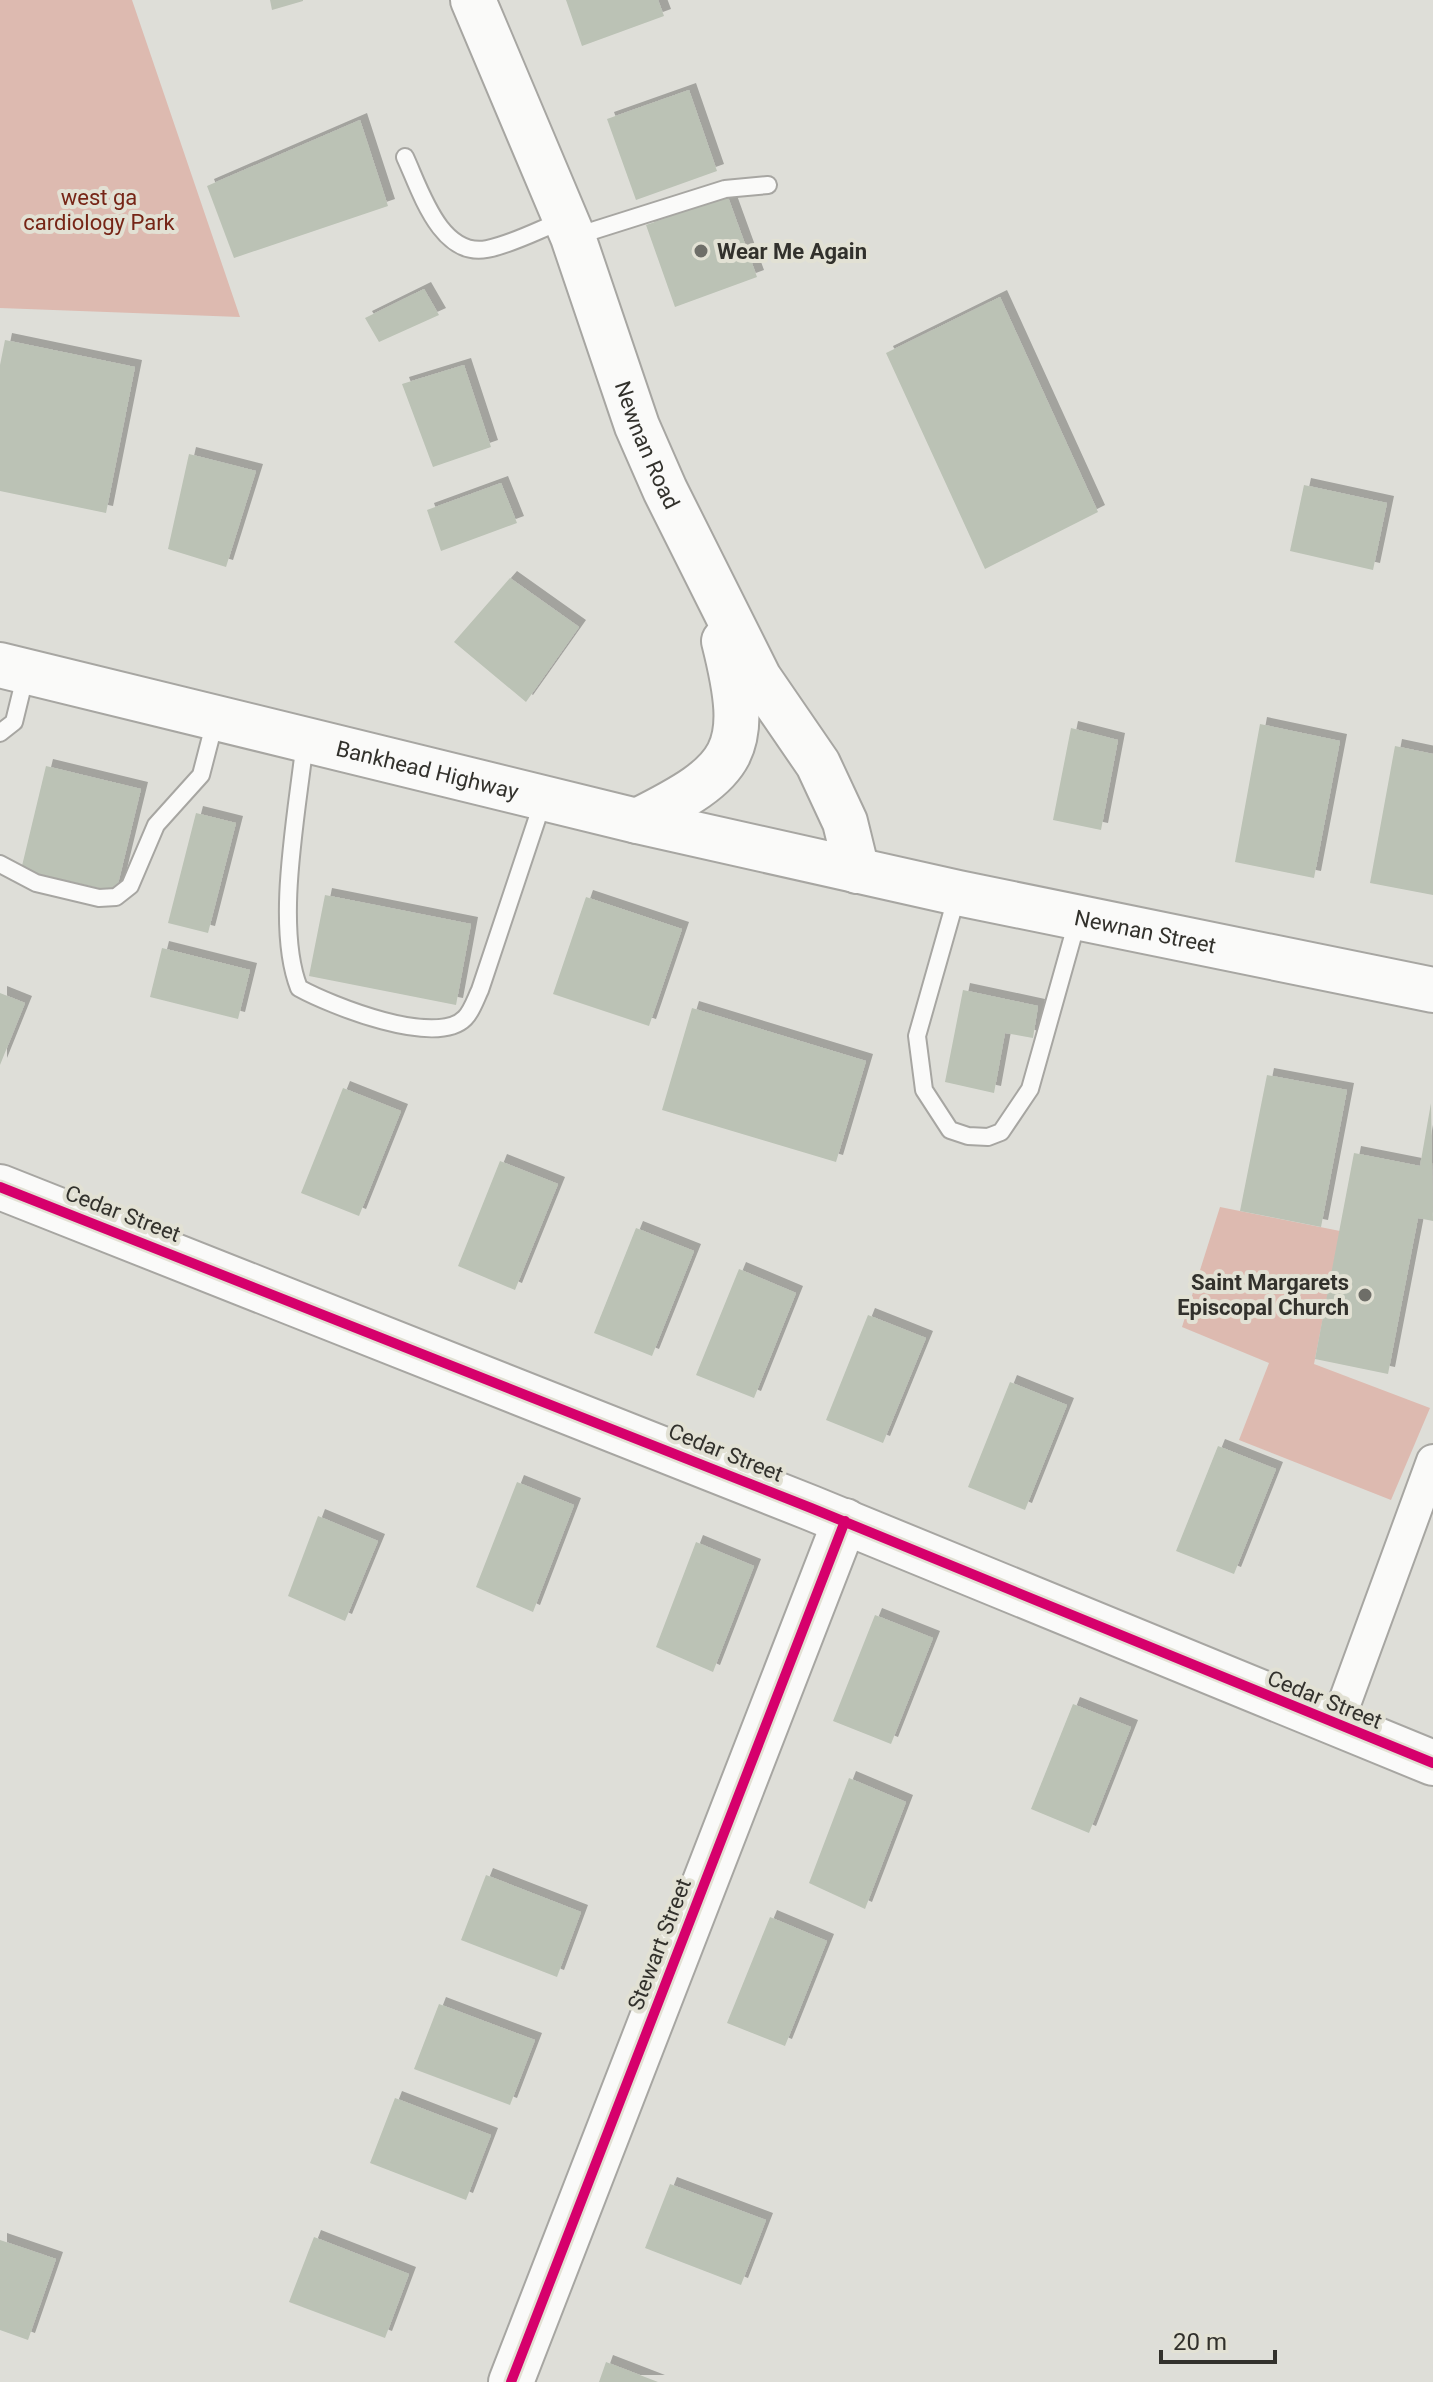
<svg xmlns="http://www.w3.org/2000/svg" width="1433" height="2382" viewBox="0 0 1433 2382" font-family="Roboto,sans-serif">
<defs>
<filter id="shadow"><feDropShadow dx="7" dy="-7" stdDeviation="0" flood-color="#0004"/></filter>
</defs>
<rect width="100%" height="100%" fill="#deded8"/>
<path fill="#ddbab0" d="M0,0h132l108,317 -240,-9z
M1220,1207l120,24 -26,133 116,44 -39,92 -152,-60 30,-77 -87,-36z"/>
<path fill="#bbc2b5" filter="url(#shadow)" d="M270,0h33v1l-31,9z
M566,0h92l6,16 -82,30z
M689,90l28,81 -81,29 -29,-81z
M360,120l28,86 -154,52 -27,-72z
M728,197l29,80 -82,30 -29,-82z
M424,289l15,26 -60,27 -14,-24z
M1000,297l98,215 -113,57 -99,-216z
M5,340l130,27 -29,146 -106,-22v-126z
M464,365l27,82 -58,20 -31,-83z
M189,454l67,17 -30,96 -58,-18z
M501,483l16,40 -76,28 -14,-41z
M1304,485l83,18 -14,67 -83,-19z
M510,578l69,49 -53,75 -72,-60z
M1260,724l80,17 -26,137 -79,-16z
M1071,728l47,12 -17,90 -48,-10z
M1395,746l38,8v141l-63,-12z
M46,766l95,23 -25,103 -95,-22z
M196,813l40,10 -28,110 -40,-10z
M325,895l146,29 -15,81 -147,-29z
M586,897l96,32 -33,97 -96,-32z
M162,948l88,22 -12,49 -88,-22z
M963,990l75,16 -5,32 -28,-5 -11,60 -49,-11z
M0,993l25,10 -25,62z
M692,1008l174,53 -30,101 -174,-52z
M1267,1075l80,15 -26,137 -81,-16z
M343,1088l58,23 -42,105 -58,-23z
M1431,1103l2,118 -15,-3 -30,156 -73,-15 39,-206 66,13z
M500,1161l58,23 -43,106 -57,-24z
M636,1228l58,23 -42,105 -58,-23z
M739,1269l57,24 -42,105 -58,-23z
M868,1315l58,23 -43,105 -57,-23z
M1010,1382l57,23 -42,105 -57,-23z
M1218,1446l58,23 -42,105 -58,-23z
M517,1482l57,23 -41,107 -57,-25z
M318,1516l60,25 -33,80 -57,-25z
M696,1542l58,24 -41,106 -57,-25z
M875,1615l58,23 -42,106 -58,-23z
M1073,1704l58,23 -42,106 -58,-24z
M849,1778l57,24 -41,107 -56,-26z
M486,1875l95,37 -24,65 -96,-37z
M770,1917l57,24 -42,105 -58,-23z
M439,2004l96,36 -25,65 -96,-36z
M395,2098l96,37 -25,65 -96,-37z
M670,2184l96,36 -25,65 -96,-37z
M314,2237l95,37 -24,64 -96,-36z
M0,2240l56,19 -28,81 -28,-10z
M606,2362l52,20h-59z"/>
<g fill="none" stroke-linecap="round" stroke-linejoin="round">
<g stroke="#a7a6a2" stroke-width="20">
<path id="lane" d="M405,157c15,32 35,101 82,92 26,-5 53,-20 77,-29
M573,237l152,-48 43,-4
M0,733l14,-11 12,-49
M305,740c-7,69 -31,185 -6,248 31,17 137,60 166,30 7,-7 11,-20 15,-28l64,-192
M0,864l36,19 63,15 17,-1 14,-11 26,-61 45,-50 14,-54
M957,895l-40,141 7,54 26,40 18,6 20,1 13,-5 29,-43 48,-171"/>
</g>
<g stroke="#a7a6a2" stroke-width="36">
<path id="street" d="M1336,1726l97,-265"/>
</g>
<g stroke="#a7a6a2" stroke-width="48">
<g id="secondary">
<path id="s1" d="M473,0l100,237 64,189 28,64 94,188 59,86 27,58 12,49"/>
<path id="s2" d="M0,665l637,156 321,72 475,97"/>
<path d="M637,821c100,-50 115,-69 87,-180"/>
<path d="M0,1187l811,321 622,255"/>
<path d="M511,2382l334,-861"/>
</g>
</g>
<use href="#lane" stroke="#fafaf9" stroke-width="16"/>
<use href="#street" stroke="#fafaf9" stroke-width="32"/>
<use href="#secondary" stroke="#fafaf9" stroke-width="44"/>
<g stroke="#e2e1d4" stroke-width="15">
<path id="cycleway" d="M0,1187l811,321 622,255
M511,2382l334,-861"/>
</g>
<use href="#cycleway" stroke="#d6006c" stroke-width="10"/>
</g>
<g fill="#6e6e68" stroke="#e2e1d4" stroke-width="3">
<circle cx="701" cy="251" r="8"/>
<circle cx="1365" cy="1295" r="8"/>
</g>
<g text-anchor="middle" stroke-width="8" stroke-linejoin="round" paint-order="stroke">
<g font-size="22" fill="#762516" stroke="#e2e1d4">
<text x="99" y="205">west ga<tspan x="99" dy="25">cardiology Park</tspan></text>
</g>
<g font-size="22" font-weight="bold" fill="#32312c" stroke="#e2e1d4" text-anchor="start">
<text x="717" y="259">Wear Me Again</text>
<text x="1349" y="1290" text-anchor="end">Saint Margarets<tspan x="1349" dy="25">Episcopal Church</tspan></text>
</g>
<g font-size="22" fill="#32312c" stroke="#e2e1d4">
<text dy="8" stroke="none"><textPath href="#s1" startOffset="478">Newnan Road</textPath></text>
<text dy="8" stroke="none"><textPath href="#s2" startOffset="440">Bankhead Highway</textPath></text>
<text dy="8" stroke="none"><textPath href="#s2" startOffset="1176">Newnan Street</textPath></text>
<text transform="translate(123 1213) rotate(21)" y="8">Cedar Street</text>
<text transform="translate(726 1452) rotate(22)" y="8">Cedar Street</text>
<text transform="translate(1325 1699) rotate(22)" y="8">Cedar Street</text>
<text transform="translate(659 1944) rotate(-69)" y="8">Stewart Street</text>
</g>
</g>
<path d="M1161 2350v12h114v-12" fill="none" stroke="#32312c" stroke-width="4"/>
<text x="1173" y="2350" font-size="24" fill="#32312c" stroke="#e2e1d4" stroke-width="6" paint-order="stroke">20 m</text>
</svg>
